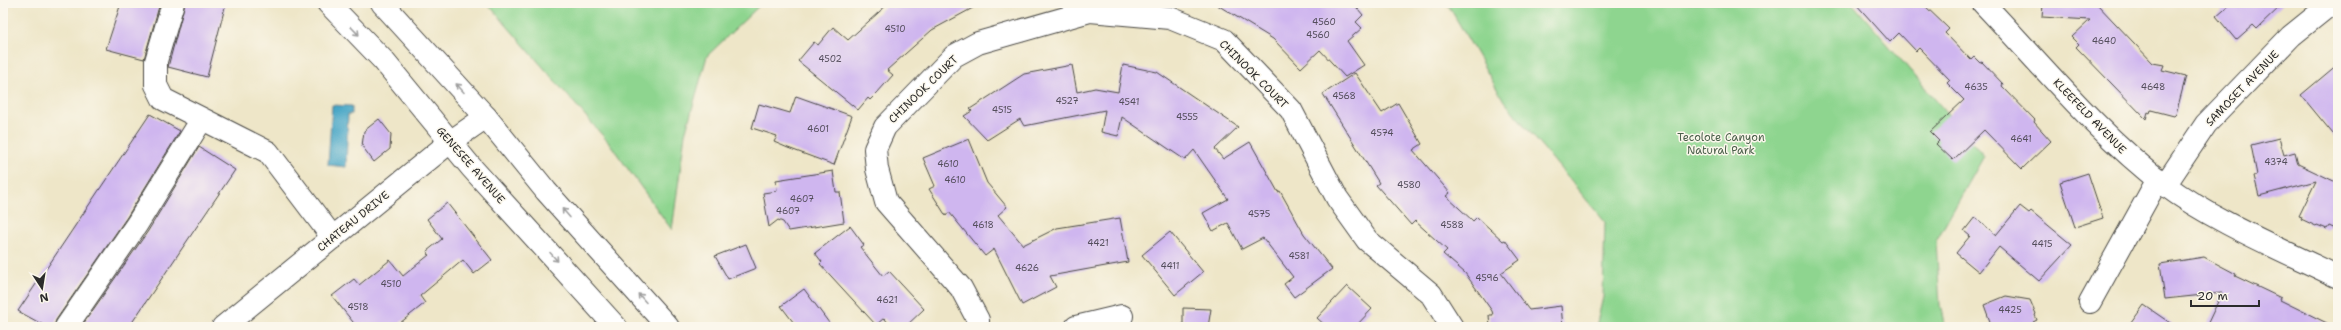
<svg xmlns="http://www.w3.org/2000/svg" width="2341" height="330" viewBox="0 0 2341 330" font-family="'Shantell Sans',sans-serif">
<rect width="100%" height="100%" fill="#fbf7ec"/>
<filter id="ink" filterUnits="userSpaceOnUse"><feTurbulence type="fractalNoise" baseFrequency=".025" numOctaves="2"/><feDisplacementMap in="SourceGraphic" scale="8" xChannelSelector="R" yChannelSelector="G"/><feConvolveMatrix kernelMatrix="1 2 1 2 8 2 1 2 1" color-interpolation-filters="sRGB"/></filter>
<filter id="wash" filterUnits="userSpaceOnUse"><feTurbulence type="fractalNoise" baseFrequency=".012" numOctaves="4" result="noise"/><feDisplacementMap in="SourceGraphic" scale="16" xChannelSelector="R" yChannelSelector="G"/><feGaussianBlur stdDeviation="0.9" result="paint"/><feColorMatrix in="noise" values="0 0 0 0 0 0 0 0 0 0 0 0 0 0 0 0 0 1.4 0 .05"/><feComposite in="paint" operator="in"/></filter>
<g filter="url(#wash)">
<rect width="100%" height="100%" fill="#eee6c8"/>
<path fill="#8ed58f" stroke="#5c805d" d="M487,3h275l-55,53 -22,78 -13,96 -62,-86z
M1447,3h405l132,153 -48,85 4,64 5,22h-349l7,-30 2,-75 -101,-121z"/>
<path fill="#47a6c6" stroke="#396878" d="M332,105l20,1v8h-4l-2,53 -18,-2z"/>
<g id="blocks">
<path fill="#cfb6ef" d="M121,3h39l-16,56 -38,-10z
M185,3h41l-19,74 -39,-10z
M889,3h93l-50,27 -45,40 6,5 -16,18 -7,7 -2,-2 -10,12 -60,-49 16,-19 4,3 15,-18 15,13z
M1214,3h139l10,12 -7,7 6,6 -15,13 17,24 -19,12 -25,-27 -19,18 -28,-29z
M1855,3h67l27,26 -4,4 26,27 3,-3 6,6 2,-1 21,22 -1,2 33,34 -1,2 17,19 -29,28 -38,-39 -31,30 -17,-16 3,-3 -9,-9 34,-32 -17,-17 3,-3 -31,-32 -3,3 -17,-18 -9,9z
M2043,3h53l57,60 11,2 -2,5 24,6 -10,38 -2,2 -23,-6 -1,3 -2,-1 -2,7 -70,-72 3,-3 -7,-7 18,-17 -48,-3z
M2231,3h53l-27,26 -4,-4 -17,15 -20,-24z
M2338,64v76l-37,-45z
M1072,65l5,27 18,-4 23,4 5,-27 34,7 81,55 -23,22 8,10 27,-17 28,50 2,-1 24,43 28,35 -38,28 -10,-13 9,-7 -30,-39 -21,11 -14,-26 -15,8 -10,-18 25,-14 -34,-49 -9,10 -63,-43 -4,19 -17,-4 4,-22 -81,16 -4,-7 -33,21 -23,-24 8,-5 -2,-2 54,-35z
M1355,73l27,40 16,-10 24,41 -9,6 37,43 -4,3 27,25 4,-4 26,24 2,-1 15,20 -19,13 28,37 32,-4 2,21h-73l-1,-12h4l-1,-4 -27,-38 -22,-19 4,-4 -32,-29 -4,4 -35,-40 3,-2 -56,-89z
M796,96l56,20 -18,49 -46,-17 -14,-6 3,-6 -25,-8 7,-24 31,9z
M150,114l30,17 -53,86 -71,103 -2,7h-7l-29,-16z
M379,119l12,15 -1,15 -16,13 -12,-16 2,-15z
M2279,138l5,17 11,-3 3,12 40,19v47l-9,-4 -2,3 -10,-4 -1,1 -15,-7 1,-2 -3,-1 17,-35 -57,15 -5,-20 3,-1 -6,-30z
M969,139l18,44 20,24 -9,8 25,30 34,-17 63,-10 8,44 -78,14 6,11 -34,18 -28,-56 -9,7 -36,-44 -3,4 -17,-27 6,-3 -12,-28z
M199,147l36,23 -106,157h-48l67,-96z
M833,171l3,21h4l4,30 -55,9 -6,-9 -5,-2 -9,7 -6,-34 14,-2 -1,-11z
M2088,173l15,45 -28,9 -15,-45z
M447,203l45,57 -18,14 -11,-14 -43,36 5,7 -30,24h-38l-25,-31 22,-17 5,6 31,-25 13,16 26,-21 -2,-4 15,-12 -15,-20z
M2020,206l9,7 2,-2 41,34 -33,36 -40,-34 -20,25 -23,-19 14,-17 -6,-5 11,-14 21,18z
M850,226l14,19 -4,2 23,29 6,-5 35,38 -19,18h-13l-8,-9 -8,7 -56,-61 2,-2 -7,-9z
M1170,232l33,40 -28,23 -33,-40z
M746,244l10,24 -28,11 -13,-23z
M2204,257l32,17 -1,2 46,22 -1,2 55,27h-129l16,-34 -57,6 -5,-35z
M1347,286l25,23 -17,18h-28l-10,-9z
M804,289l28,38h-35l-16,-21z
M2006,296l24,4 6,14 -1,1 2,5 -4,2 2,5h-43l-8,-22z
M2144,305l32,22h-48z
M1183,308l28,1 -3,18h-25z"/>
</g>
</g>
<g filter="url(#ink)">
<use href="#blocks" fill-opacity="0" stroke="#484743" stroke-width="1"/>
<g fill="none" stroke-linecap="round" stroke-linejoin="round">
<g stroke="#484743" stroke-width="24">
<path id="minor" d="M173,3l-17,58v24l7,14 105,53 65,86
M1983,3c59,62 114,130 182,182 48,36 118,65 173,92
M2165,185l41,-61 85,-88 41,-33
M2090,302l68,-123
M66,327l71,-103 65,-105
M223,327l227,-185 36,-25
M978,327v-7l-17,-32 -75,-86 -9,-33 -2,-20 10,-22 69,-71 24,-13 112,-32 80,7 54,22 67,70 46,88 30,42 64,54 21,33
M1076,327l46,-11"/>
</g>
<g stroke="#484743" stroke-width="24">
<path id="major" d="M328,3l55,57 88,107 145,160
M382,3l104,114 60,74 122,136"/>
</g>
<use href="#minor" stroke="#fff" stroke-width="22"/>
<use href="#major" stroke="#fff" stroke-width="22"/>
</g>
<defs><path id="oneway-shaft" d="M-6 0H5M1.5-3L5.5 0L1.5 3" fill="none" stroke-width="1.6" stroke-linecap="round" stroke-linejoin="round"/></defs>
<g stroke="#a0a0a0">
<use href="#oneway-shaft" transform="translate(355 31) rotate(46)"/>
<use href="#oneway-shaft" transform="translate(460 88) rotate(-132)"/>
<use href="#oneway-shaft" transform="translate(566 213) rotate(-131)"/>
<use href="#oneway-shaft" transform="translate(554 257) rotate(48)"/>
<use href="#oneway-shaft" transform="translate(642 298) rotate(-132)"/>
</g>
</g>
<g text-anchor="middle" stroke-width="3" stroke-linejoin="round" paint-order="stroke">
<g font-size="9" fill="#544e5c">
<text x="1324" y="25">4560</text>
<text x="895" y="32">4510</text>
<text x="1318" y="38">4560</text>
<text x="2104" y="44">4640</text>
<text x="830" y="62">4502</text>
<text x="1976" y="90">4635</text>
<text x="2153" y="90">4648</text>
<text x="1344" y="99">4568</text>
<text x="1067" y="104">4527</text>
<text x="1129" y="105">4541</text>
<text x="1002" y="113">4515</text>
<text x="1187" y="120">4555</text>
<text x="818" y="132">4601</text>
<text x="1382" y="136">4574</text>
<text x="2021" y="142">4641</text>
<text x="2276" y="165">4374</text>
<text x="948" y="167">4610</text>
<text x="955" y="183">4610</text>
<text x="1409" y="188">4580</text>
<text x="802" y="202">4607</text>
<text x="788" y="214">4607</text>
<text x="1259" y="217">4575</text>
<text x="983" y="228">4618</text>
<text x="1452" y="228">4588</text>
<text x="1098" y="246">4421</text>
<text x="2042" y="247">4415</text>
<text x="1299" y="259">4581</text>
<text x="1170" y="269">4411</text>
<text x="1027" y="271">4626</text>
<text x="1487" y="281">4596</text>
<text x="391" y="287">4510</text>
<text x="887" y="303">4621</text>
<text x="358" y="310">4518</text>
<text x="2010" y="313">4425</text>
</g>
<g font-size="11" fill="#2b2b2b" stroke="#fbf7ec">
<text transform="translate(1254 74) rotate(45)" y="4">CHINOOK COURT</text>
<text transform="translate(2242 88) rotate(-46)" y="4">SAMOSET AVENUE</text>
<text transform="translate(923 89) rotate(-44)" y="4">CHINOOK COURT</text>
<text transform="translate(2090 116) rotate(46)" y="4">KLEEFELD AVENUE</text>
<text transform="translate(471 165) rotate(49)" y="4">GENESEE AVENUE</text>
<text transform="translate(353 221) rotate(-39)" y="4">CHATEAU DRIVE</text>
</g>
<g font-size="11" fill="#495e49" stroke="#fbf7ec">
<text x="1721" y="141">Tecolote Canyon<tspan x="1721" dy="13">Natural Park</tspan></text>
</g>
</g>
<rect width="2341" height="330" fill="none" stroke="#fbf7ec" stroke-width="16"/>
<g transform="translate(42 288) rotate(168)" stroke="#fbf7ec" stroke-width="3" paint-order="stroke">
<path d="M0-3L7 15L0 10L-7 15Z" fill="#2b2b2b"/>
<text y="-6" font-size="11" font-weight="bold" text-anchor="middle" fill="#2b2b2b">N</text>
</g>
<path d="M2191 300v6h68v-6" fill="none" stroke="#2b2b2b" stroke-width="2"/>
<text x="2197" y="300" font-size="12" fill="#2b2b2b" stroke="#fbf7ec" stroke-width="3" paint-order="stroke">20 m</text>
</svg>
